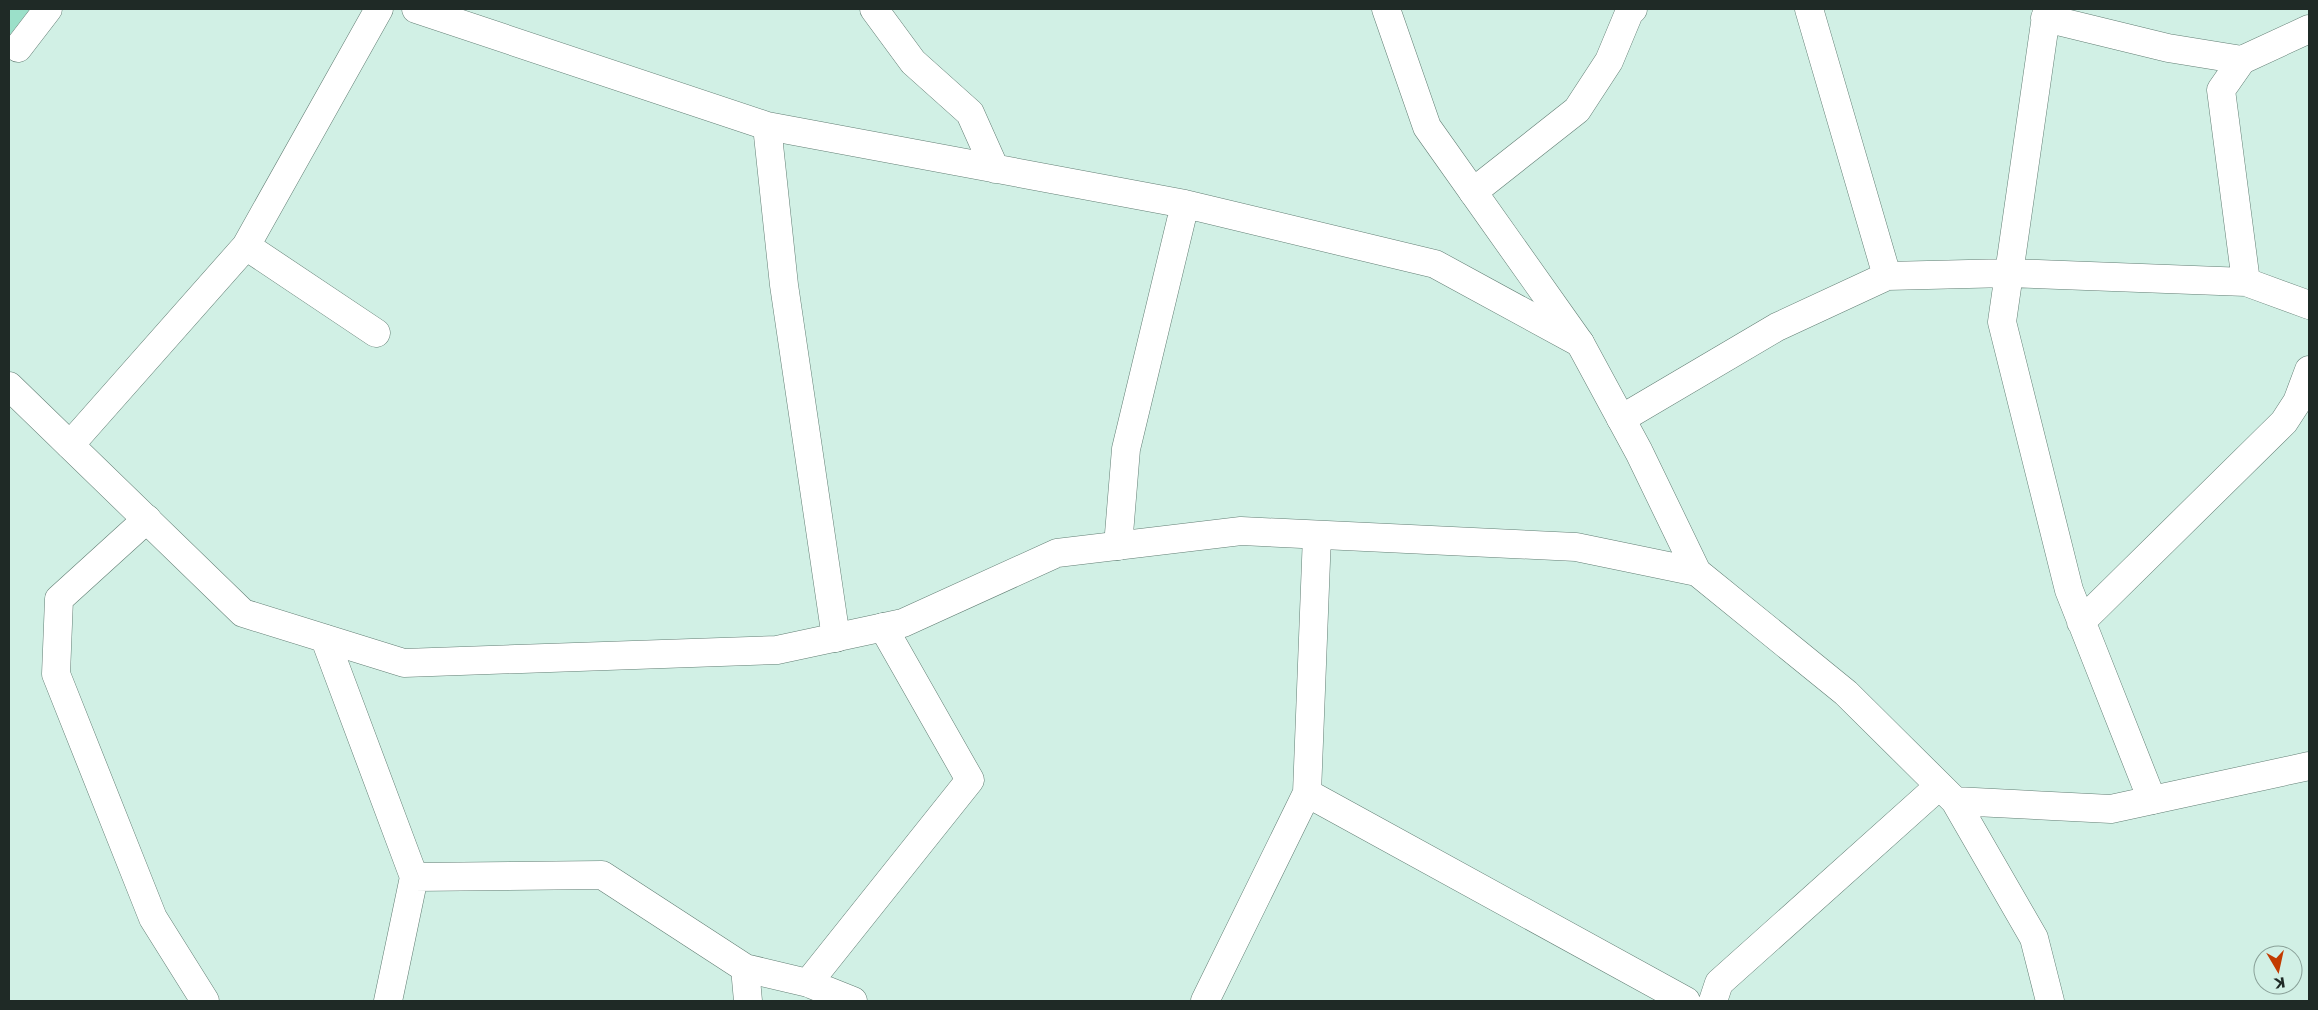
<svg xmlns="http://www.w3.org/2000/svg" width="2318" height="1010" viewBox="0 0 2318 1010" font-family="'DejaVu Sans',sans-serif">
<rect width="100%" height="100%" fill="#d1f0e5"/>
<path fill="#9be0c9" d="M9,9h21l-21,27z"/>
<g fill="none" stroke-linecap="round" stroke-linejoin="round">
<g stroke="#627e74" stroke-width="29">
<path id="minor" d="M416,9l351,117 418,78 250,60 145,79
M874,9l39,53 57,51 25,56
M1809,9l78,267
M2047,9l-45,313 67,268 83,210
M2045,18l123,30 74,12 67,-31
M18,48l30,-39
M2242,60l-21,30 25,192
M767,126l17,159 52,353
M1473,192l104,-82 32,-49 20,-48 4,-4
M246,246l130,87
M1621,419l156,-92 110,-51 122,-3 237,9 63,23
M70,445l176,-199 133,-237
M147,519l-88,80 -3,75 97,244 52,83
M1118,546l8,-97 59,-245
M2081,622l203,-200 13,-20 12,-32
M325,639l89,238 -26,124
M1307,793l379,208
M414,877l188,-2 143,93 63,15 45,18
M745,968l3,33
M808,983l162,-203 -87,-153
M1205,1001l102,-208 10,-258
M1713,1001l6,-18 220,-197"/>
</g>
<g stroke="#627e74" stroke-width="29">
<path id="tertiary" d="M1386,9l41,118 153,216 59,109 58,120 149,121 109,108 79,137 16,63
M9,386l234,227 161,50 373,-13 126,-27 154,-70 184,-22 335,16 121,25
M1955,801l156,8 198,-43"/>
</g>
<use href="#minor" stroke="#fff" stroke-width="28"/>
<use href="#tertiary" stroke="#fff" stroke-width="28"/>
</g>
<rect width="2318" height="1010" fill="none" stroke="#1f2a26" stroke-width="20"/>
<g transform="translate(2278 970) rotate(171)"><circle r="24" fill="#d1f0e5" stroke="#8aa199"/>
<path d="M0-4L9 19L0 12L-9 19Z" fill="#c23b00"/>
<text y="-8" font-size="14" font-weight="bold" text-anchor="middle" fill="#1f2a26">K</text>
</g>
</svg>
